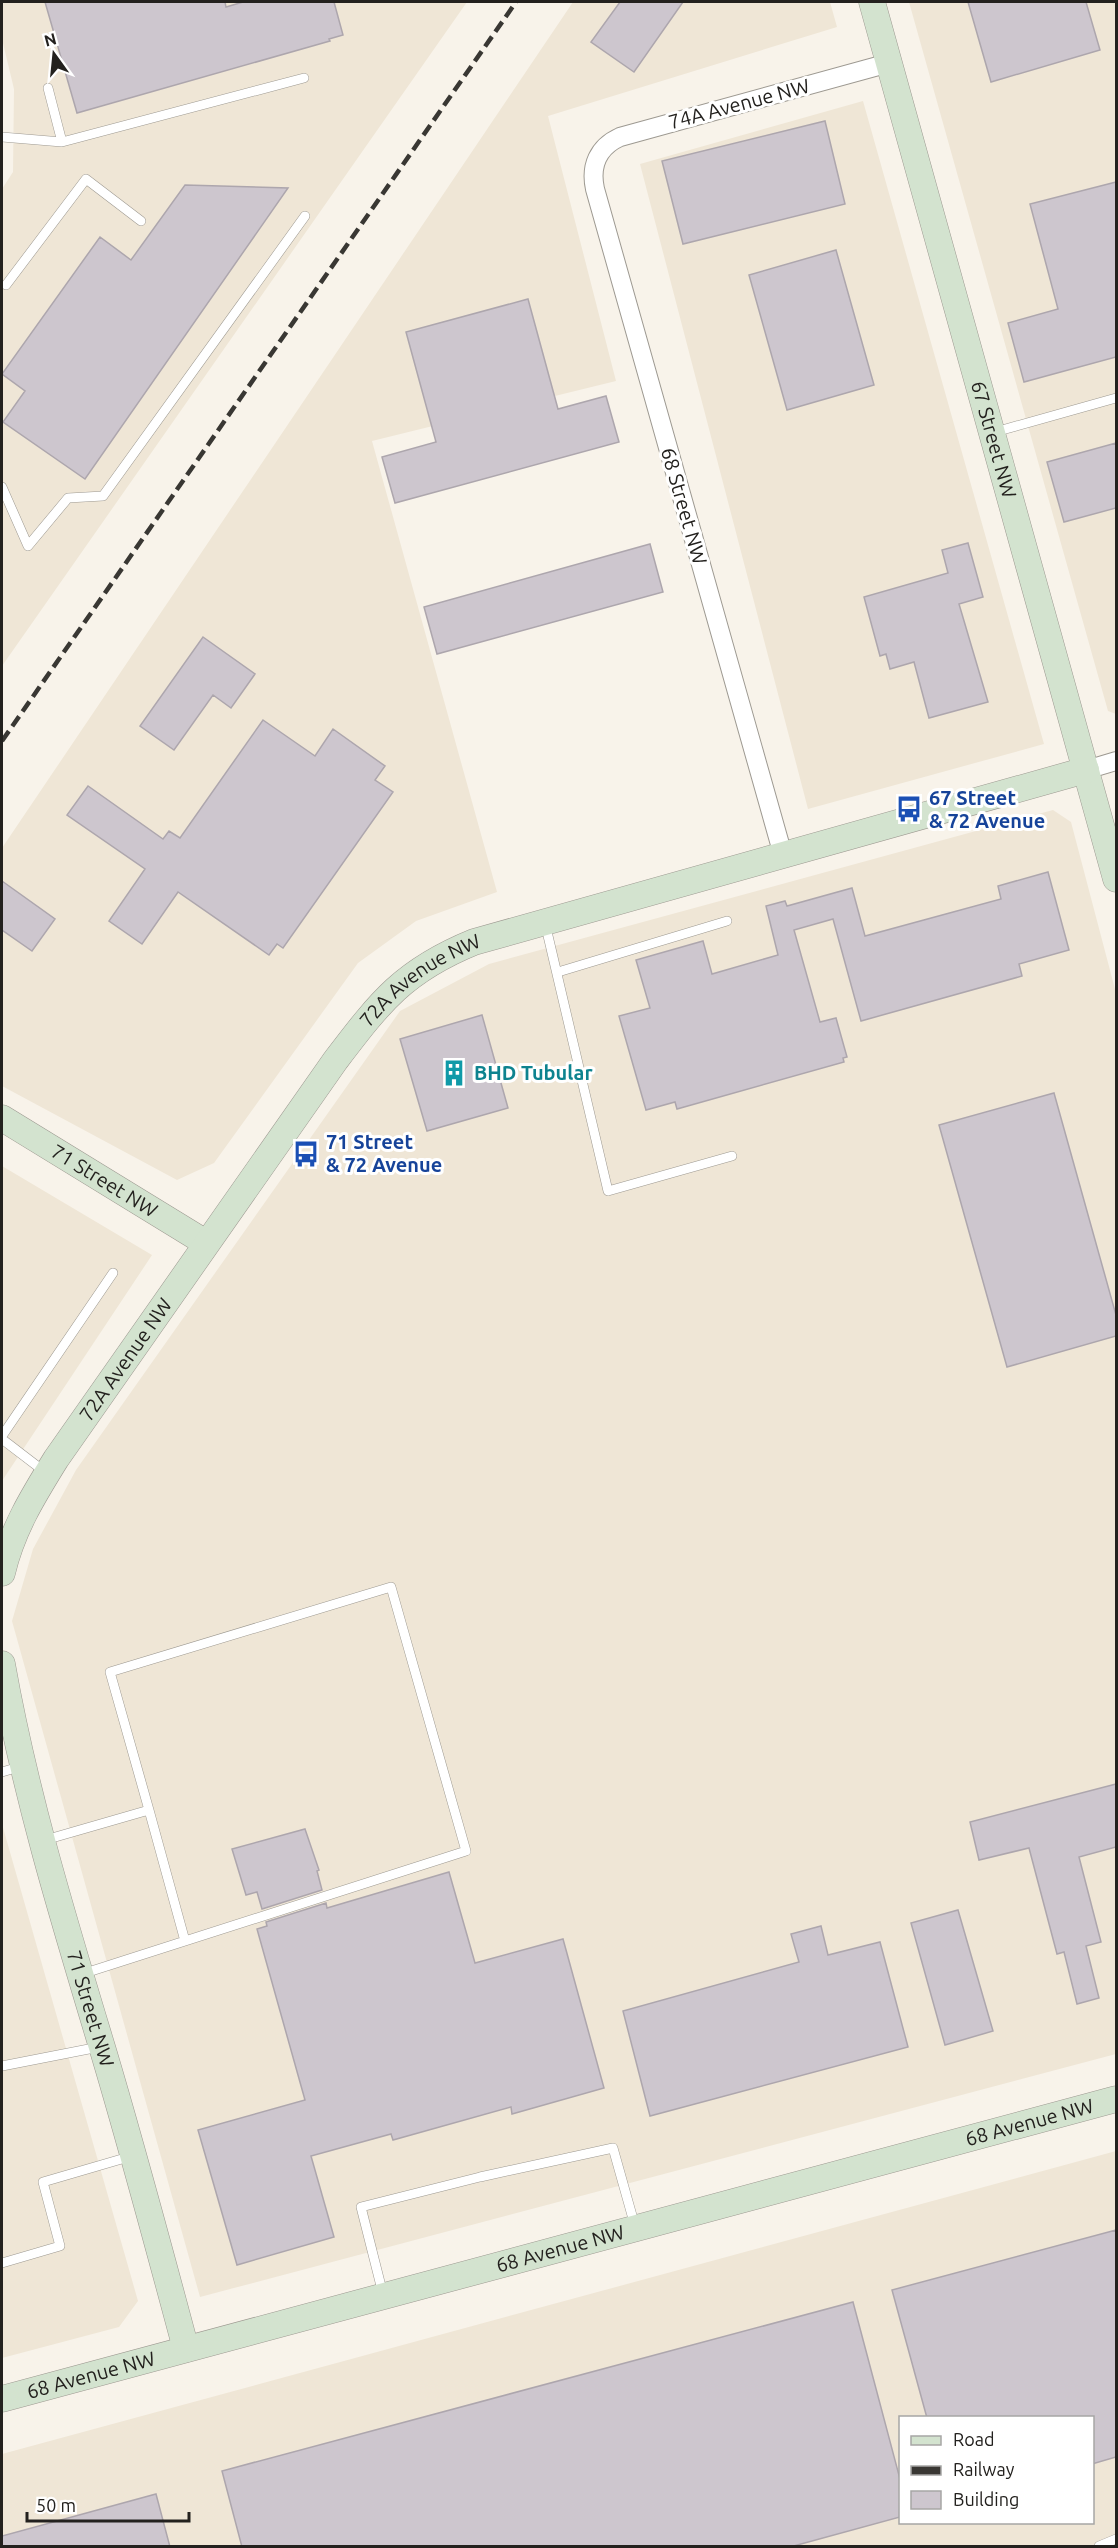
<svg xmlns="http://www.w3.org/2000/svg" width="1118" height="2548" viewBox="0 0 1118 2548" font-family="Ubuntu,sans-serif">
<rect width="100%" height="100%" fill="#f8f3ea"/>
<path fill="#efe6d6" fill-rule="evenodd" d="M2,2h465l-465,664v-477l11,-17 1,-83 -12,-50z
M573,2h257l7,25 -289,89 68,265 -244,60 125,451 -81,29 -58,42 -144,200 -37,17 -175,-94v-238z
M909,2h207v712l-8,-3z
M863,101l181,643 -236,65 -168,-645z
M1053,810l18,12 45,171v1061l-916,243 -188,-676 21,-72 43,-79 324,-459 89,-47z
M2,1166l150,89 -150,226z
M2,1824l136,477 -19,26 -117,31z
M1116,2151v395h-1114v-92zM900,2418h192v104h-192z"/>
<path fill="#cdc6ce" stroke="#ada6ad" stroke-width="1.5" d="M45,2h180l1,5 17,-5h91l9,33 -14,4 1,2 -253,72z
M620,2h63l-49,70 -43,-30z
M968,2h118l14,48 -109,32z
M825,121l20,83 -162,40 -21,-83z
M1116,182v175l-92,25 -16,-59 50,-14 -28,-105z
M185,185l103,3 -203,291 -82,-57 22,-31 -23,-17 98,-137 31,23z
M836,250l38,135 -87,25 -38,-135z
M528,299l30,110 48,-13 13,46 -224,61 -13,-46 54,-15 -30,-110z
M1116,443v65l-52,14 -17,-60z
M968,543l15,54 -24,7 29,98 -59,16 -15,-56 -24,7 -4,-15 -6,2 -16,-59 84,-24 -6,-23z
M650,544l13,48 -226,62 -13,-47z
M203,637l52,37 -24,34 -18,-13 -39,55 -34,-24z
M263,720l52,36 18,-27 52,37 -10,14 18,12 -110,156 -6,-4 -8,11 -91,-63 -36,52 -33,-23 36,-52 -78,-54 21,-29 75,53 6,-8 11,7z
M1048,872l21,78 -50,14 3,12 -161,45 -28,-102 -39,11 26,92 16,-4 11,39 -4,1 1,4 -167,47 -2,-7 -29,8 -27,-94 31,-8 -14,-48 67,-19 9,33 66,-19 -12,-49 19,-5 2,5 65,-18 13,48 136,-37 -3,-13z
M2,881l53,38 -23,32 -30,-21z
M482,1015l26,93 -81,23 -27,-92z
M1054,1093l62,222v21l-109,31 -68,-242z
M1116,1784v63l-37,10 22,85 -15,4 13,52 -22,6 -13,-52 -7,2 -28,-106 -50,12 -9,-38z
M305,1829l14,41 -2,1 5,19 -60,19 -5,-17 -11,3 -14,-46z
M449,1872l26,91 88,-24 41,149 -92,26 -1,-7 -118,33 -2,-6 -80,22 23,81 -97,28 -39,-135 107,-30 -48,-171 10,-3 -1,-4 60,-19 1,5z
M958,1910l35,121 -48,14 -34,-122z
M821,1926l7,29 52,-13 28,105 -258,69 -27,-105 176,-49 -8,-28z
M1116,2230v227l-24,7v-46h-165l-35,-128z
M853,2302l47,177v38l-110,30h-548l-20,-76z
M156,2494l14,53h-168v-11z"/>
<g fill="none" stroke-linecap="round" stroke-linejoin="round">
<g stroke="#9d9991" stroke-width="10">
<path id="lane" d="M48,88l14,54
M2,137l60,5 242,-64
M6,285l80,-106 55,42
M995,432l121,-34
M2,487l26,59 40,-48 35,-2 202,-280
M545,923l63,268 124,-35
M558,972l169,-51
M2,1436l111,-163
M2,1439l43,33
M2,1772l20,-6
M149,1810l36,131
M45,1840l104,-30 -39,-138 281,-85 75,264 -384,123
M2,2066l97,-19
M2,2263l58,-17 -17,-64 89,-26
M383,2294l-22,-87 119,-30 133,-29 22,78
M1099,2546l17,-7"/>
</g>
<g stroke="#9d9991" stroke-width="20">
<path id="street" d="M1086,770l30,-9
M783,855l-188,-666c-5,-23 3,-42 25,-52l269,-74"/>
</g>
<g stroke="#9d9991" stroke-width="27">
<g id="secondary">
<path id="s1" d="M872,2l244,877"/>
<path id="s2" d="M2,1118l204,125"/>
<path id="s3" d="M2,1573c10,-43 31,-77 54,-114l279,-398c45,-59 68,-90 139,-119l612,-172"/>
<path id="s4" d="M2,1664c23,130 62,257 100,383 30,100 57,201 84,302"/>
<path id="s5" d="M2,2399l1114,-300"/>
</g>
</g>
<use href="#lane" stroke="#fff" stroke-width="9"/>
<use href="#street" stroke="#fff" stroke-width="18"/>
<use href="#secondary" stroke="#d3e3cf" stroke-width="26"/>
<path stroke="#393733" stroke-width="4.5" stroke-dasharray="12 6" stroke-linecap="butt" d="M2,741l514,-739"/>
</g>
<defs>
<g id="bus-bare" transform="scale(2.07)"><path d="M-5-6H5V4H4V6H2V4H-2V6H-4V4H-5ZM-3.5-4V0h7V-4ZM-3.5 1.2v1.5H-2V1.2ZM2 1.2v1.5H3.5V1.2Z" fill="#1a4fb4" stroke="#fff" stroke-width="2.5" paint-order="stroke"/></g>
<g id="building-bare" transform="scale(2.07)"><path d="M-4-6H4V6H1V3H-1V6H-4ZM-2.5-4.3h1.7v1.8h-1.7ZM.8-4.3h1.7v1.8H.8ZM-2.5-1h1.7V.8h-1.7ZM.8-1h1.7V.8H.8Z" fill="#0f9aa8" stroke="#fff" stroke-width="2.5" paint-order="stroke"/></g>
</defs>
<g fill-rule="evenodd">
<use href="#bus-bare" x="909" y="809"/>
<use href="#building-bare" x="454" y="1073"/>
<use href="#bus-bare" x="306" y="1154"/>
</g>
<g text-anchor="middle" stroke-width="6" stroke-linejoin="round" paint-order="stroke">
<g font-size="20" fill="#23211e" stroke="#fff">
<text transform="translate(739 104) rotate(-15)" y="7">74A Avenue NW</text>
<text dy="7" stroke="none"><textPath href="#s1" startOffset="454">67 Street NW</textPath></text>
<text transform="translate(684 506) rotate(74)" y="7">68 Street NW</text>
<text dy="7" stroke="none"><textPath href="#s3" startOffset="732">72A Avenue NW</textPath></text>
<text dy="7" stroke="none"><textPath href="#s2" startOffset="120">71 Street NW</textPath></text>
<text dy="7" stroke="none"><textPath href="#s3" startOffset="248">72A Avenue NW</textPath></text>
<text dy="7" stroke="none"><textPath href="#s4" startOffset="356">71 Street NW</textPath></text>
<text dy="7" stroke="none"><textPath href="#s5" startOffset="1064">68 Avenue NW</textPath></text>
<text dy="7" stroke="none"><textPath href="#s5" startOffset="578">68 Avenue NW</textPath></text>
<text dy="7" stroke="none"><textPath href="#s5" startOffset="92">68 Avenue NW</textPath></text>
</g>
<g font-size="20" font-weight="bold" fill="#164399" stroke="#fff" text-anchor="start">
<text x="929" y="805">67 Street<tspan x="929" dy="23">&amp; 72 Avenue</tspan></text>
<text x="326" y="1149">71 Street<tspan x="326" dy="23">&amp; 72 Avenue</tspan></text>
</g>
<g font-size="20" font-weight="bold" fill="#0d838f" stroke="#fff" text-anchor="start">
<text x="474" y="1080">BHD Tubular</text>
</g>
</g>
<rect width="1118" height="2548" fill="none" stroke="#23211e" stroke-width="6"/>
<rect x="899" y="2416" width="195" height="108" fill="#ffffff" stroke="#a7a6a5" stroke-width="1.5"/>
<rect x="911" y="2436" width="30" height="9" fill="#d3e3cf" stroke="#a7a6a5" stroke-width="1.5"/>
<text x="953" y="2446" font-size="18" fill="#23211e">Road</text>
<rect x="911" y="2466" width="30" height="9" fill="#393733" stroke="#a7a6a5" stroke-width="1.5"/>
<text x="953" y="2476" font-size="18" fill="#23211e">Railway</text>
<rect x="911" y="2491" width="30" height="18" fill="#cdc6ce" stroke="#a7a6a5" stroke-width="1.5"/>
<text x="953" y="2506" font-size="18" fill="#23211e">Building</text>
<g transform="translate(54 54) rotate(345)" stroke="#ffffff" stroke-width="4.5" paint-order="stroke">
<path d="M0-4.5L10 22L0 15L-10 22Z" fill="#23211e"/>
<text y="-9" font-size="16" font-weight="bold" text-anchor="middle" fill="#23211e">N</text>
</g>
<path d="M27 2512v9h162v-9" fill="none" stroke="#23211e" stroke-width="3"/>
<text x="36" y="2512" font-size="18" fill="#23211e" stroke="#ffffff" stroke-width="4.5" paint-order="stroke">50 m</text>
</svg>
